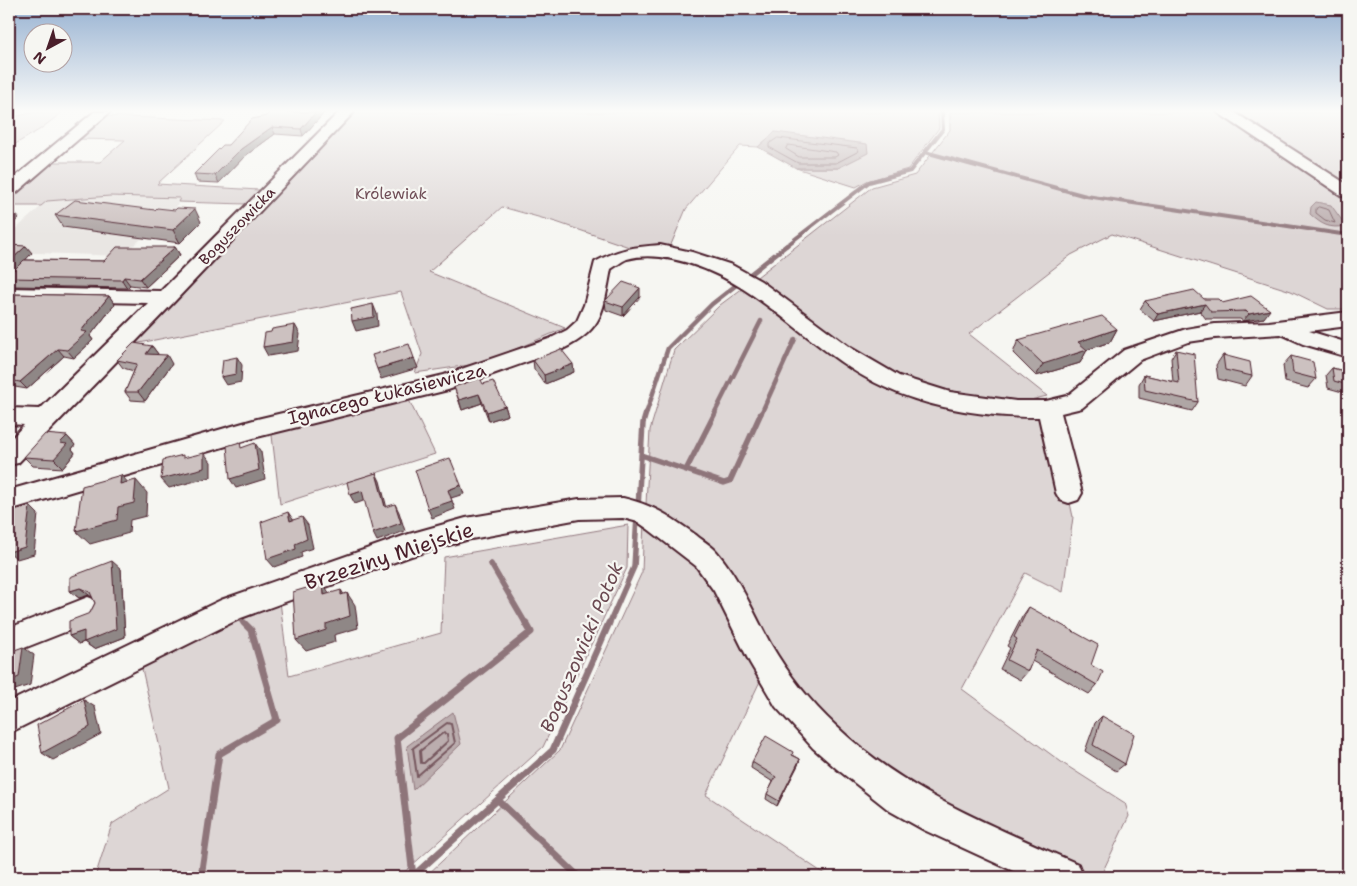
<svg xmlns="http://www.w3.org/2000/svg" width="1357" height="886" viewBox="0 0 1357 886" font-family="'Shantell Sans',sans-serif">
<rect width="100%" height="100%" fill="#f6f6f2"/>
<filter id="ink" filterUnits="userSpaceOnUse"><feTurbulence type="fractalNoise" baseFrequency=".02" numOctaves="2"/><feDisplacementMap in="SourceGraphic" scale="10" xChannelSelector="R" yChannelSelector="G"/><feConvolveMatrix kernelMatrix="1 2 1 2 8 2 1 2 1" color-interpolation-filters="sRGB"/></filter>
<g filter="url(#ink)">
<path fill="#e9e6e3" d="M110,196l70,2 -4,10 -54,48 -113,-4v-17l38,-34z"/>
<path fill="#ddd6d5" stroke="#947a80" d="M35,112h28l-24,18 -27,16 -3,5v-33z
M354,112h584l1,16 -31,41 -41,12 -11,6 -60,-19h42l-63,-36 -17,15 -18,-1 -54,63 -16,38 -32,3 -82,-28 -54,-15 -73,65 136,56 -82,35 -68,10 7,-19 -21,-62 -272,53 181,-184z
M950,112h398v93h-6l6,1v103h-20l-37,-18 -179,-57 -41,21 -102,79 78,62 -29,7 -47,-8 -49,-11 -45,-17 -97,-69 -23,-21 115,-90 43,-12 35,-45z
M103,116l122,5 -68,63 102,6 -13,14 -68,-2 2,-4 -70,-2 -63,5 -6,5h-32v-11l40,-33h51l25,-22 -49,-1z
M747,285l86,72 73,38 91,22 54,-2 22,102 -10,75 -38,-19 -63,116 102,75 61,39 4,13 -27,57 -11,3 -167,-76 -90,-66 -54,-67 -52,-100 -40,-39 -42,-24 4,-74 24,-80 46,-45z
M408,398l27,56 -155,50 -9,-77z
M644,520l47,33 25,31 46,93 -56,118 123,82h-404l135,-127 82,-178z
M628,525l-1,43 -84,179 -144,130h-304l17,-53 57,-36 -29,-128 140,-59 9,75 152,-43 3,-76z"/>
<path fill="#bbadae" stroke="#8e747a" d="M775,132l92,12 1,9 -30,15h-42l-38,-21z
M1316,202l15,3 15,21c-17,3 -24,-1 -36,-12l1,-7z
M453,712l8,32 -48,46 -6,-44z"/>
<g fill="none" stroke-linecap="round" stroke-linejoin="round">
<path stroke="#77585f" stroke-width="1" d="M778,138l79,10 2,3 -23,12h-38l-29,-16v-3z
M788,145l48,7 2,3 -3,2h-36l-13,-8z
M1319,207l10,3 6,13 -10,-3 -9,-7v-4z"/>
<path stroke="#77585f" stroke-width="2" d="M447,723l4,1 4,19 -38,33 -4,-28z
M443,733l4,1 1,7 -24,22h-3l-1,-12z"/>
<path stroke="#8e747a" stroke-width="4" d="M925,152l161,44 262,39
M786,246l83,-64 41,-11 33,-42 -1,-17"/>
<path stroke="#8e747a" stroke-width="4.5" d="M749,275l38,-30
M646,414l22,-66 44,-44 28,-22
M714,414l47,-93
M761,414l34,-75"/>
<path stroke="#8e747a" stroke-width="5.5" d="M641,455l45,15 29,-57
M686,470l38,13 6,-2 31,-68
M638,508l5,-85 3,-10
M491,564l35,60
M237,616l8,8
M609,624l25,-57 3,-51"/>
<path stroke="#8e747a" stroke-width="7" d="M498,800l81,77
M413,876l-16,-138 134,-106 -5,-9
M201,877l18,-123 58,-34 -26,-90 -7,-7
M412,877l141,-127 56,-127"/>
<g stroke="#4a1f2b" stroke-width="4">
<path id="minor" d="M94,112h16l-95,82 -6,1v-13z
M339,112h15l-179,189 -157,162 -9,2v-24l15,-16 -15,-1v-16l31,1 108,-106 -139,-3v-12l152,3z
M1217,112h17l114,73v12l-6,-1z
M660,245l32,7 40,13 29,16 90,67 48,28 51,16 66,9h30l21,-5 57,-46 62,-21 29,-5 54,-2 79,-10v14l-39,5 39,12v14l-45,-13 -22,-10 -66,4 -27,4 -48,18 -58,48 -21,5 21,80 -4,7 -9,3 -9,-3 -4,-7 -17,-76c-51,0 -108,-8 -155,-30 -76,-35 -127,-111 -212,-128 -13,-3 -31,-4 -45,0 -5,2 -11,7 -16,10 -8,41 -7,60 -48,80l-115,41 -191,47 -248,73v-20l248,-71 187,-44 105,-36 18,-9 10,-9 7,-16 11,-43c24,-13 38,-15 65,-17z
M623,498c33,8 46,18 73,37 7,6 15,10 21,17 23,27 36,60 53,91 18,31 40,59 66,83 70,67 155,99 242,138l5,13h-57l-102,-47 -34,-19 -53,-42 -24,-21 -37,-41 -26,-44 -36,-72 -18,-25 -48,-37 -10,-7 -15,-4 -44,1 -113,21 -55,16 -170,62 -232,115v-31l212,-102 188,-66 57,-16 113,-19z
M88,597l10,4 4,9 -4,9 -89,35v-26z"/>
</g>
<use href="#minor" fill="#f6f6f2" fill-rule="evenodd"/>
</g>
<path fill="#afa6a5" stroke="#4a1f2b" d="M270,112h55l-22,24 -28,-2 -30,22 -26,27 -22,-1 -3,-8 34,-29 38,-29z
M155,210l46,12 -21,21 -117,-16 -8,-12z
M9,245l23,8 -7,7 79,1 71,-14 5,8 -34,32 -16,-2 -3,3 -114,-2 -4,-5v-6l5,-5h-5z
M9,294l100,2 6,8 -25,32 3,4 -19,18 -10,-2 -37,33 -18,-3z
M640,297l-17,19 -17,-6 -1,-9z
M1204,299l18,4 42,15 -21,3 -3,-2h-34l-6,-8 -46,10 -14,-12 5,-8z
M1117,329l-7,13 -23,8 -7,13 -44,13 -23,-23 5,-13z
M152,346l6,8 -1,1 15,9 -27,37 -14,-1 -6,-8 9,-21 -11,-3 -6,-8z
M1176,350l22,52 -6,9 -53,-13v-14l5,-9 29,7 -2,-24z
M1223,355l29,21 -7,10 -27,-7 -2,-14z
M1291,356l25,23 -8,9 -23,-6 -2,-17z
M533,360l41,12 -29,12 -11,-15z
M1332,368l16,4v25h-2v-4l-18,-5 -2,-13z
M483,384l22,22 3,9 -19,6 -7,-18 -20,7 -8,-23z
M67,436l8,9 -3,4 3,4 -12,15 -30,-2 -9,-9z
M121,569l4,68 -31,12 -10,-7 -5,2 -10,-8 21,-23 5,-10 -3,-6 -3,-2 -10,3 -9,-7z
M1029,607l62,58 6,20 -8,9 -57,-33 -4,10 -8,9 -20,-11 10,-21 -3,-2 15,-29z
M1102,716l23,48 -9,7 -31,-20 10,-28z
M793,755l7,4 -2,6 -21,41 -11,-7 1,-5 6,-12 -22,-14 1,-6z"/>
<path fill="#8f8786" stroke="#4a1f2b" d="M316,112h9l-22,24 -2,-7z
M272,127l3,7 -30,22 -26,27 -4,-8 26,-26z
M195,209l6,13 -21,21 -7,-13z
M13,210l6,8 -10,9v-13z
M26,246l6,7 -16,17 -7,-8z
M175,247l5,8 -34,32 -6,-8z
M124,277l6,8 -3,3 -5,-8z
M640,288v9l-17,19v-9z
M109,296l6,8 -25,32 3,4 -19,18 -7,-8 14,-19z
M373,304l4,10 1,12 -22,5 -4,-10z
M1205,304l-5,7 -46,10 4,-7z
M1270,310l-6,8 -21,3 6,-7z
M295,325l5,9 -2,17 -30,5 -5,-9z
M1117,329l-7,13 -36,12 13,-4 -7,13 -44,13 7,-12 35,-22z
M152,346l6,8 -6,8 -6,-8z
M58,349l6,7 -37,33 -7,-7z
M167,355l5,9 -27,37 -7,-9z
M237,357l5,8 -1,17 -15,3 -5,-8z
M414,358l4,10 -37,11 -4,-10z
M573,364l1,8 -29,12 -1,-9z
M479,394l3,9 -20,7 -3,-10z
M505,406l3,9 -19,6 -2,-9z
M67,436l8,9 -3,4 3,4 -12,15 -9,-9 6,-16z
M255,443l6,9 4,27 -29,9 -6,-9z
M204,453l7,9v15l-42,11 -8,-9z
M376,473l4,8 9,35 -4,-9z
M121,475l12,13 -13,-4z
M136,480l11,13 -1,23 -16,4 -1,13 -39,11 -14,-13 42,-24z
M461,485l3,9 -13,4 4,11 -23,9 -4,-9 20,-19z
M362,491l4,9 -11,4 -5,-9z
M395,504l4,8 6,19 -28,10 -4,-8z
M30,506l8,8 -4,40 -17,5 -8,-7z
M288,512l6,9h-4z
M302,517l6,8 5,23 -12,4 1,5 -28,10 -7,-8 28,-15z
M12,529l8,7 -11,3v-9z
M112,561l9,8 4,68 -31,12 -10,-7z
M323,583l8,13 -7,-1z
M80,588l9,7 -10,3 -9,-7z
M341,590l7,11 -1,-8 8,12 3,23 -24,7 1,7 -29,9 -10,-11 30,-16 15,-29z
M84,631l9,7 -14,6 -10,-8z
M23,647l11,8 -4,30 -21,7v-11z
M84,700l11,7 6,27 -48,26 -11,-7z
M800,759l-2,6 -21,41 2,-5z"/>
<path fill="#ccc1c0" stroke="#4a1f2b" d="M270,112h46l-15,17 -29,-2 -31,22 -26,26 -21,-1 29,-29h5l24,-26 14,-3z
M75,200l80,10 2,-2 18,2 2,-2 18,1 -22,21 -118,-15z
M9,245l17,1 -17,16z
M117,247h58l-35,32 -16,-2 -2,3 -113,-2v-3l15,-15 80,1z
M623,282l17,6 -17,19 -18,-6z
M1194,290l10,9h14l4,4 29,-7 19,14 -21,4 -3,-3 -35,1 -6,-8 -47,10 -13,-13z
M9,294l100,2 -28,35 6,1 -20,18 -9,-1 -38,33 -11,-2z
M373,304l1,13 -22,4 -1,-12z
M1102,316l15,13 -39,13 9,8 -44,14 -25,-24z
M295,325l-2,17 -30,5 2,-14 6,-1 1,-3z
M134,343l18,3 -6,8 21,1 -29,37h-13l12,-28 -20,-4z
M409,344l5,14 -37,11 -5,-14z
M561,349l12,15 -29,11 -11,-15z
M1176,350l18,4 4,48 -53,-12 -1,-15 35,8z
M1223,355l27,7 2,14 -27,-6z
M1291,356l22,6 3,17 -23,-6z
M237,357l-1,17 -15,3 2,-17z
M1332,368l16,4v13l-14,-4z
M480,378l3,6 10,-3 12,25 -18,6 -8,-18 -20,6 -5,-13z
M45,434l22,2 -7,7 7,1 -13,15 -30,-2z
M240,442l1,6 14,-5 4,27 -29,9 -3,-33z
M204,453v15l-43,11 2,-19 20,-5v3z
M450,458l11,27 -13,5 4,11 -24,8 -13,-39z
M376,473l9,34 10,-3 6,19 -28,10 -11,-42 -12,4 -3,-13z
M121,475l-1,9 16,-4 -2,23 -16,4 -1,13 -41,11 6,-45z
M30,506l-5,41 -16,5 3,-23 -3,1v-19z
M288,512l2,9 12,-4 5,22 -12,5 1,5 -29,10 -6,-37z
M112,561l4,68 -32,13v-11l-15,5v-15l21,-8 5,-10 -5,-11 -10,-4 -10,3v-14z
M323,583l1,12 17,-5v5l6,-2 3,23 -24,8v6l-30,10 -3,-48z
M1029,607l69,38 -7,20 12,7 -6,13 -60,-35 -9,21 -21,-11 10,-21 -3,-2z
M23,647l-4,30 -10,4v-29z
M84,700l6,27 -48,26 -5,-28z
M1102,716l32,18 -9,30 -32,-19z
M766,736l27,16 -1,3 8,4 -21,42 -12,-7 9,-17 -24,-15z"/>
</g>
<linearGradient id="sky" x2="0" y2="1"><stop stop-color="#96b1d1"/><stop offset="0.47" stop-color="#fbfbf9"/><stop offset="1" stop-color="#fbfbf9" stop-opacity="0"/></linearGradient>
<rect width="1357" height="236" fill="url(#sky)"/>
<g text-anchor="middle" stroke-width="4.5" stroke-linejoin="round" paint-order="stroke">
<g font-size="15" fill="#6f4d56" stroke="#f6f6f2">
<text x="391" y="199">Królewiak</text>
</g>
<g font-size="15" fill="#4a1f2b" stroke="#f6f6f2">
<text transform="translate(237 226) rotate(-46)" y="5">Boguszowicka</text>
</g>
<g font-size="18" fill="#4a1f2b" stroke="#f6f6f2">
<text transform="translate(387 394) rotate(-14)" y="6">Ignacego Łukasiewicza</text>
</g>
<g font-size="19" font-style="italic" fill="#6c4a52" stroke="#f6f6f2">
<text transform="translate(581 647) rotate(-67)" y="7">Boguszowicki Potok</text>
</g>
<g font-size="21" fill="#4a1f2b" stroke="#f6f6f2">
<text transform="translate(389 556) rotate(-18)" y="7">Brzeziny Miejskie</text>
</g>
</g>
<rect width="1357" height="886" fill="none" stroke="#f6f6f2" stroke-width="30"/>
<rect x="15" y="15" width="1327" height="856" fill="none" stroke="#4a1f2b" stroke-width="2" filter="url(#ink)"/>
<g transform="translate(48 48) rotate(220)"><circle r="24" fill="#f6f6f2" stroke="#b1a0a2"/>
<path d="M0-4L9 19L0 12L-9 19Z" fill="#4a1f2b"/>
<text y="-8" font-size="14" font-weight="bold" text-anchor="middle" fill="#4a1f2b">N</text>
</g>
</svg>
